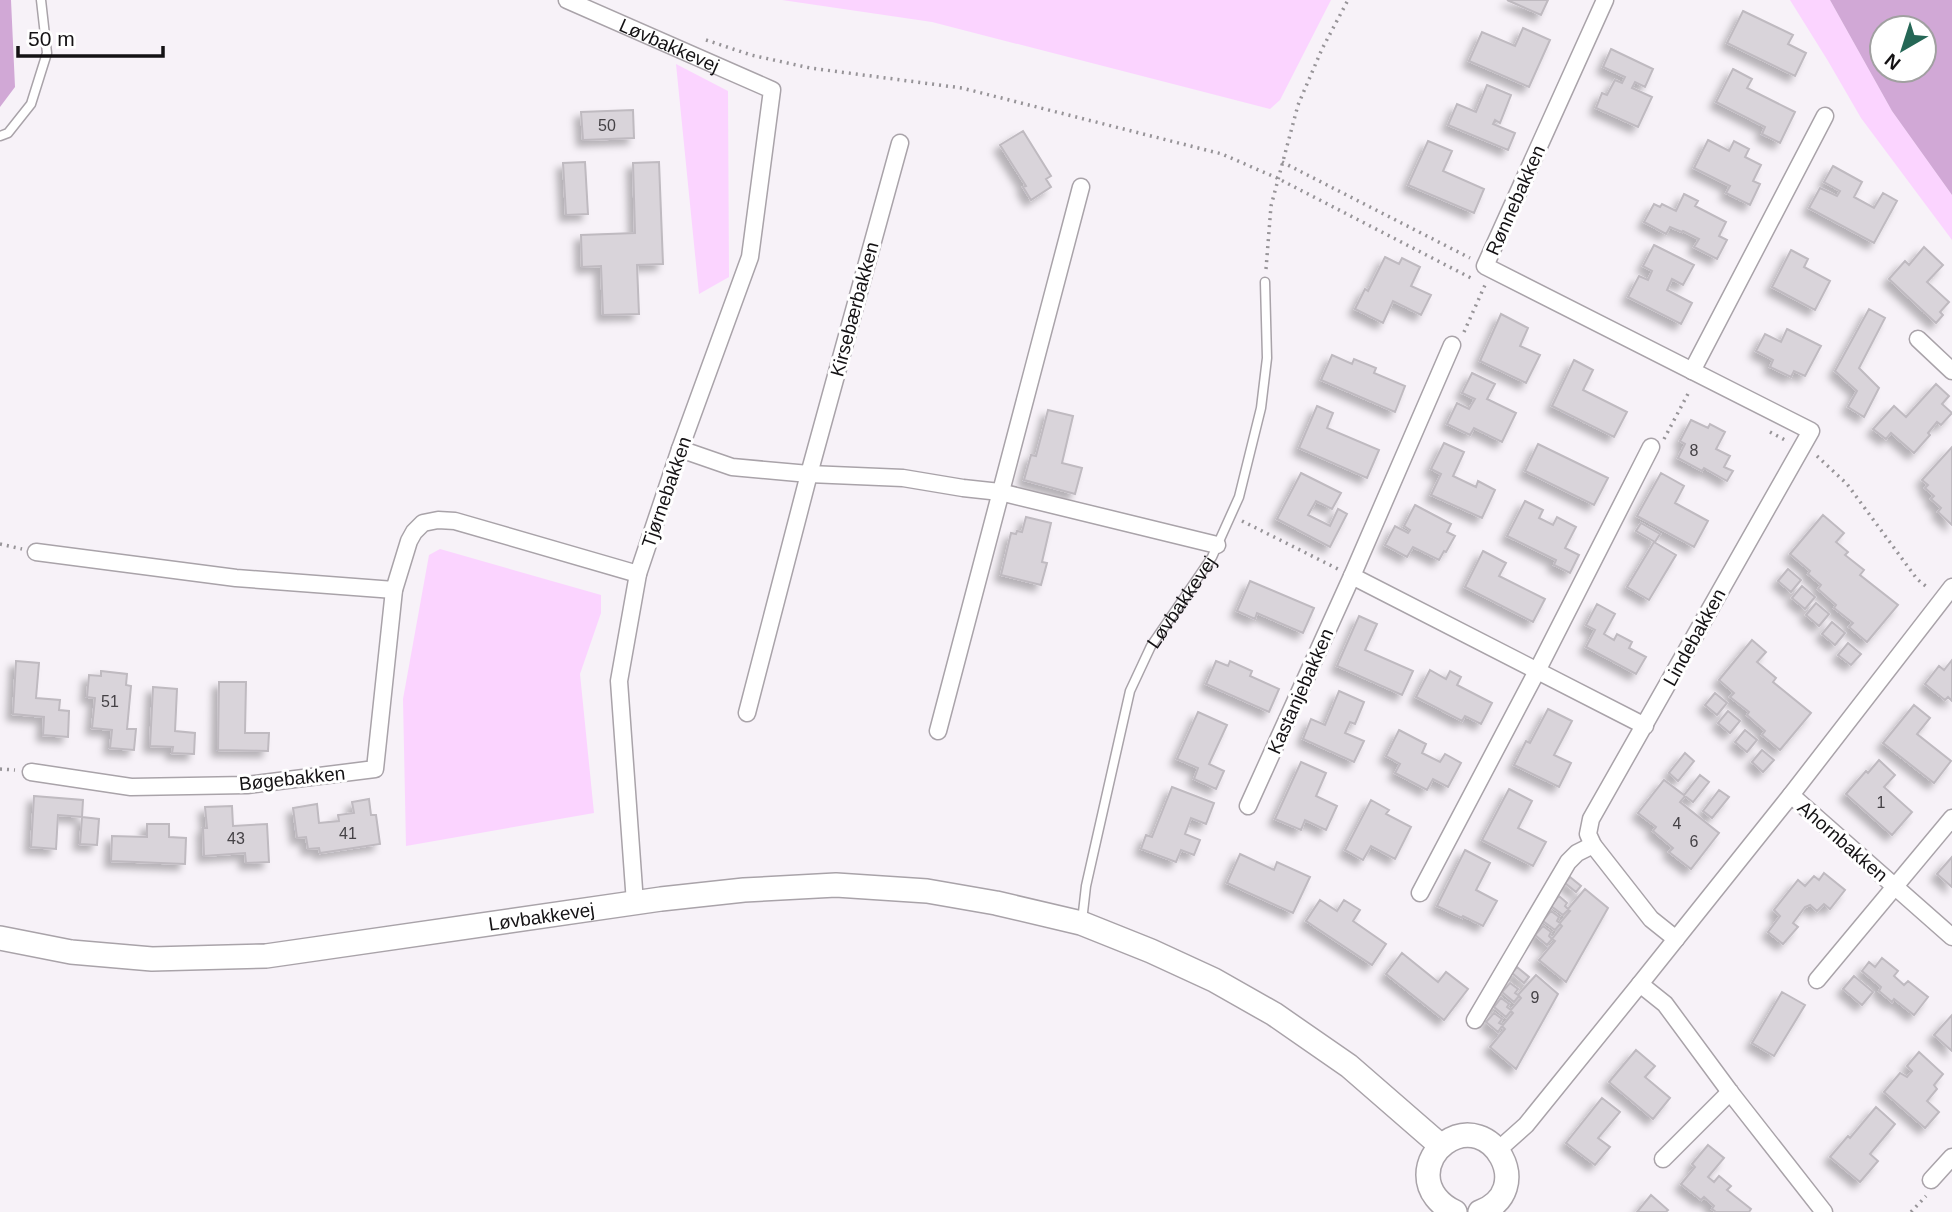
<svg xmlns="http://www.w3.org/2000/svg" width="1952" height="1212" viewBox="0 0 1952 1212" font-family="Helvetica,sans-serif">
<defs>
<filter id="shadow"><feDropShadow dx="-6" dy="6" stdDeviation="3.5" flood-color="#0004"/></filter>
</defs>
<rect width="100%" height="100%" fill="#f7f2f8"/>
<path fill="#fbd4ff" d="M782,0h549l-51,100 -10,9 -338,-87z
M1790,0h40l62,111 60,84v45l-91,-122 -33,-57z
M676,64l52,27 1,186 -30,17z
M440,549l161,46v18l-21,61 14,139 -188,33 -3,-147 26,-144z"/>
<path fill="#d1a8d6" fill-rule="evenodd" d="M0,0h11l4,87 -15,20z
M1830,0h122v195l-60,-84zM1924,28v42h-42v-42z"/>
<path fill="#d9d4da" stroke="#bfbac0" stroke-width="2" filter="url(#shadow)" d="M1507,0h41l-7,15z
M1743,11l50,24 -5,9 18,9 -11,23 -68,-33z
M1523,28l27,12 -21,47 -60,-26 13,-29 33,14z
M1611,49l42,20 -8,18 -10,-5 -3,6 20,9 -14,30 -42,-19 6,-15 5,2 8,-15 7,3 3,-6 -22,-10z
M1733,69l19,10 -5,9 48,24 -15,31 -18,-9 3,-7 -49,-25z
M1487,85l24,10 -11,28 -5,-3 -2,4 22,9 -7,17 -60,-25 9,-21 19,8z
M633,110l1,28 -51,2 -2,-28z
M1023,131l28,45 -5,3 5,8 -20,13 -8,-13 3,-1 -26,-41z
M1708,140l21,11 5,-10 15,8 -4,8 16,8 -8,16 7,3 -10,21 -24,-12 4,-7 -36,-18z
M1428,141l24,10 -9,20 41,18 -10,24 -66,-28z
M585,162l3,52 -22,1 -3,-52z
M659,162l4,102 -26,1 2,49 -36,1 -2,-49 -19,1 -1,-32 54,-2 -2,-70z
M1833,166l29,16 -8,15 20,11 9,-15 14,8 -23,42 -65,-35 11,-20 17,8 3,-5 -16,-9z
M1684,194l14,7 -3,5 31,16 -7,14 8,4 -10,19 -23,-12 5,-8 -16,-8 -1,1 -12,-5 -4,7 -22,-12 10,-18 6,3 2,-3 14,7z
M1654,245l40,20 -11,20 -11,-6 -5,11 25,13 -11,21 -53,-27 11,-21 9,4 4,-9 -9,-5z
M1924,247l19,18 -16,17 22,20 -9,10 3,3 -7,8 -47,-44 16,-18 4,4z
M1791,250l17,9 -4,8 26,14 -15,29 -43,-23z
M1385,257l14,7 3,-6 18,9 -9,19 20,9 -10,20 -28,-14 -10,22 -28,-14 10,-20 3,2z
M1869,309l16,9 -26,50 20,20 -15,29 -16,-10 9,-16 -22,-20z
M1501,314l27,14 -8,18 20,9 -14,28 -46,-22z
M1787,329l34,17 -16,30 -11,-5 -3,6 -21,-10 3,-7 -17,-9 9,-17 16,8z
M1332,355l20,9 2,-5 22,9 -2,5 31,13 -10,26 -74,-32z
M1574,360l19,10 -10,20 44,22 -13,25 -62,-31z
M1472,373l23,11 -8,15 29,14 -14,29 -28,-14 -4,7 -23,-11 10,-21 12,6 6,-10 -13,-6z
M1936,384l13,12 -7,8 10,9 -11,12 -4,-3 -9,11 2,2 -16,18 -23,-20 -5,6 -13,-10 21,-23 12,11z
M1317,406l16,7 -6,15 52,22 -12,28 -68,-30z
M1048,410l25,6 -11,47 20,5 -7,26 -51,-14 7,-25 5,1z
M1691,420l17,8 2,-4 15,8 -9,17 14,7 -6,11 9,4 -6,10 -23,-13 -2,3 -24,-13 7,-14 -5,-3z
M1444,443l20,9 -11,24 23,11 2,-6 17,9 -13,28 -51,-23 10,-21 -10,-5z
M1538,444l70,34 -14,27 -69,-34z
M1952,447v78l-14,-13 3,-4 -10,-9 3,-3 -9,-8 3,-3 -6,-5z
M1301,473l40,20 -9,16 -16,-8 -8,14 22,11 8,-17 9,5 -17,33 -53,-28z
M1661,473l23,13 -9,17 33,18 -14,26 -57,-31z
M1525,501l18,9 -4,8 14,7 4,-8 19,10 -11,21 14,7 -9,18 -16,-8 2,-5 -49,-24z
M1415,505l36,19 -4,8 8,4 -9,16 -2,-1 -5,9 -26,-13 -6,10 -22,-12 10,-19 13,7 2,-3 -6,-4z
M1823,515l21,18 -8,9 12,10 -3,3 19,15 -4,5 38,30 -31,37 -18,-15 4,-4 -19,-15 2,-3 -18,-16 3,-4 -13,-11 2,-3 -20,-17z
M1026,517l25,6 -9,39 5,1 -6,22 -40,-10 10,-42 5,1 1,-3 5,1z
M1641,523l19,11 -5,8 -19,-11z
M1654,542l22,13 -27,45 -22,-13z
M1483,551l23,12 -7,13 46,23 -12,23 -68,-35z
M1788,569l13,11 -10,12 -13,-11z
M1250,581l64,27 -11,25 -46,-20 -2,6 -18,-8z
M1802,586l13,11 -10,12 -13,-11z
M1816,603l13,11 -10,12 -13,-11z
M1597,604l18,10 -11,20 10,6 3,-6 15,8 -3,6 17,9 -10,17 -50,-27 9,-17 -9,-5z
M1359,616l18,8 -12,26 48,21 -11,24 -65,-29z
M1832,622l13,11 -10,12 -13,-11z
M1752,640l14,12 -9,10 19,16 -3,4 38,31 -31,37 -18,-15 3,-4 -18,-16 2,-3 -19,-15 4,-4 -15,-13z
M1848,643l13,11 -10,11 -13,-10z
M1952,660v41l-4,-4 -3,3 -20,-16 14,-18 5,4z
M16,661l23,2 -3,35 24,2 -1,10 10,1 -1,26 -25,-2 1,-18 -31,-3z
M1216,661l12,5 2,-5 22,10 -2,5 29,13 -10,23 -63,-28z
M1430,670l16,9 4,-8 11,6 -4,8 35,18 -11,21 -16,-8 -3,5 -46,-24z
M101,671l26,3 -1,11 5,1 -4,43h9l-2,21 -24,-2 2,-18 -20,-2 3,-30 -8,-1 2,-22 12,1z
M219,682h27l-1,51h24l-1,18 -50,-1z
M153,687l24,2 -2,42 20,2 -1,21 -22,-1 1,-6 -23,-1z
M1339,691l25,11 -9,22 -5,-2 -5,11 19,8 -10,21 -51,-23 8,-20 14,6z
M1715,693l12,10 -10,12 -12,-10z
M1914,705l16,13 -13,16 34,27 -17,22 -51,-40z
M1548,709l24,12 -18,34 17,8 -12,24 -45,-22 12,-24 4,2z
M1728,711l12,10 -10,12 -12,-10z
M1198,712l29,13 -18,39 15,7 -8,18 -22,-10 4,-11 -21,-9z
M1399,730l27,14 -4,9 18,9 5,-8 16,9 -13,24 -15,-8 -6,11 -32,-17 5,-9 -14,-8z
M1745,730l12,10 -10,12 -12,-10z
M1762,750l12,10 -11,12 -11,-10z
M1685,753l9,8 -16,20 -9,-8z
M1879,760l16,15 -11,12 28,25 -20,23 -46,-41 20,-23 2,2z
M1301,762l25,11 -10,23 21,10 -11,24 -21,-10 -4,10 -26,-11z
M1700,775l9,7 -16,20 -8,-6 -5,6 39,31 -28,36 -22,-17 4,-4 -20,-17 3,-4 -18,-14 26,-33 20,15z
M1172,787l42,16 -8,21 -15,-6 -6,16 15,6 -6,15 -13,-5 -5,12 -35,-13 5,-14 6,2z
M1509,789l23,12 -14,27 28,14 -13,24 -51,-26z
M1719,790l10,7 -17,21 -9,-7z
M34,796l49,4 -1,17 -24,-2 -2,34 -25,-2z
M369,799l2,16h5l4,29 -60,9 -1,-5 -11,1 -2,-12 -9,1 -4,-30 24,-4 2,19 20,-2 -1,-6 16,-2 -2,-11z
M1371,800l18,10 -3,4 25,13 -16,32 -24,-13 -8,14 -18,-10z
M232,806l1,20 34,-2 2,38 -23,1 -1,-10 -41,3 -1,-28h4l-2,-21z
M82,817l17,2 -2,26 -17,-1z
M147,824h22v13l17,1 -1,26 -74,-3 1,-25 35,1z
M1465,850l25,13 -14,27 21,11 -14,25 -20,-10 -1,2 -25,-12z
M1240,854l34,16 3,-8 33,15 -17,36 -66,-30z
M1952,857v30l-15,-13z
M1824,873l21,17 -15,19 -6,-5 -7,7 -7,-6 -5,2 -12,16 5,4 -15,17 -15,-12 12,-16 -6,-6 24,-30 7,6 9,-10 5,4z
M1570,877l11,9 -5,6 -11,-9z
M1585,889l23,19 -42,74 -27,-22 16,-19 -3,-2 -5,6 -12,-10 8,-9 8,6 -2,4 3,3 10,-13 -2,-2 -5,6 -12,-9 8,-10 8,6 -2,4 3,2 10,-12 -2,-1 -5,5 -12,-9 8,-10 8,7 -2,3 3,3z
M1320,900l17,11 7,-11 16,10 -7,11 33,23 -14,21 -66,-44z
M1402,953l36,29 8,-10 22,17 -24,31 -58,-46z
M1882,958l16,13 -4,5 10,9 4,-4 20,16 -14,18 -20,-16 -2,3 -13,-11 2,-4 -19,-16 7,-9 6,5z
M1517,967l12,10 -5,6 -12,-10z
M1536,975l22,19 -42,75 -26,-22 15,-18 -3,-3 -4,6 -12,-10 8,-9 8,6 -3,4 4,2 10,-12 -2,-2 -5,6 -12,-10 7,-9 8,6 -2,3 4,3 10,-12 -2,-2 -5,6 -12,-10 8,-9 8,6 -3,4 3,2z
M1854,976l19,16 -11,13 -19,-16z
M1782,992l23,13 -31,51 -22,-13z
M1952,1015v36l-18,-16z
M1636,1050l19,16 -10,11 25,21 -17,21 -44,-37z
M1919,1052l24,22 -9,11 3,4 -10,12 12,11 -14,16 -41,-36 16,-19 7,4 5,-6 -5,-5z
M1602,1098l18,14 -22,26 12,9 -15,18 -29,-22z
M1876,1107l19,17 -25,30 8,7 -18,21 -30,-25 18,-21 2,2z
M1708,1145l16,13 -16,19 6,5 5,-6 12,10 -4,4 24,19 -2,3h-33l-4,-3 2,-3 -10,-9 -3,3 -20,-16 14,-17 -3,-3z
M1651,1195l17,15 -2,2h-29z"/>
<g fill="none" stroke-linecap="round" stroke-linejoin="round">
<g stroke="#a9a3a9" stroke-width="11">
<g id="lane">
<path d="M0,136l8,-3 23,-29 16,-51 -6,-53"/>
<path id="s1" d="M1082,921l4,-35 44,-195 21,-45 61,-89 27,-60 22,-89 6,-50 -2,-76"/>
</g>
</g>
<g stroke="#a9a3a9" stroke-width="19">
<g id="street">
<path id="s2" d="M567,0l205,90 -22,167 -70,192 -42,125 -19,107 16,222"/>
<path d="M1605,0l-120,266 326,165 -220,388 -3,15 5,11 58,74 25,20"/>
<path d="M1918,339l34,32"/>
<path d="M1692,371l133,-255"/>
<path d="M680,449l52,18 77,7 94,4 60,10 37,4 217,53"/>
<path d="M36,552l200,26 158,12"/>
<path d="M1352,576l293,150"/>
<path d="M747,713l62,-239 91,-331"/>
<path d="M938,731l143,-544"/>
<path d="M31,772l100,15 116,-2 128,-16 19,-179 15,-49 5,-9 9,-9 15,-3 17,1 183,53"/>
<path d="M1791,795l161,142"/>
<path d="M1248,806l104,-230 100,-231"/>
<path d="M1420,893l117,-222 114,-224"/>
<path d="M1817,980l135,-162"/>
<path d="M1640,984l25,20 65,88 94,120"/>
<path d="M1475,1020l93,-158 9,-9 16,-8"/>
<path d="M1498,1150l28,-25 114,-141 151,-189 161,-208"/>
<path d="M1663,1159l67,-67"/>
<path d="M1931,1180l21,-23"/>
</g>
</g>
<g stroke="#a9a3a9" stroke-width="26">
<g id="secondary">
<path id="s3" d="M0,938l71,14 81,7 114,-3 395,-57 83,-9 92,-5 91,6 69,12 85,20 70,28 63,29 60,34 75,52 92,80"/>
<path d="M1455,1212c-15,-7 -27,-20 -27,-37 0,-13 7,-25 17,-32 47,-33 92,48 35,69"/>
</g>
</g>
<path stroke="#979498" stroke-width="3.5" stroke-dasharray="2 5" stroke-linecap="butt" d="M706,40l45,15 59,13 152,20 260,66 55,24 194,100
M1282,162l188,96
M1266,269l5,-63 27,-101 24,-56 26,-49
M1464,332l21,-47
M1770,432l15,8
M1664,439l26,-49
M1817,456l30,28 70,95 11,9
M1242,521l96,48
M0,544l22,5
M0,769l15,1
M1911,1212l15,-16"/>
<use href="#lane" stroke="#fff" stroke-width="8"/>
<use href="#street" stroke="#fff" stroke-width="16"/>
<use href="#secondary" stroke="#fff" stroke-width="23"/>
</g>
<g text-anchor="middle" stroke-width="6" stroke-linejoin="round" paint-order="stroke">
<g font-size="16" fill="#454246">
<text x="607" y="131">50</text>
<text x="1694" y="456">8</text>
<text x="110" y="707">51</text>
<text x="1881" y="808">1</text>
<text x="1677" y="829">4</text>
<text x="348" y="839">41</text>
<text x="236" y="844">43</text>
<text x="1694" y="847">6</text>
<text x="1535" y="1003">9</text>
</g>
<g font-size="19" fill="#141214" stroke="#fff">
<text dy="7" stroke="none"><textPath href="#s2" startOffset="112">Løvbakkevej</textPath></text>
<text transform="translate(1515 200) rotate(-66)" y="7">Rønnebakken</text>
<text transform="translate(854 309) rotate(-75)" y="7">Kirsebærbakken</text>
<text transform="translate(666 492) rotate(-71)" y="7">Tjørnebakken</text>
<text dy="7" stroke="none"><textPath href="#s1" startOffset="338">Løvbakkevej</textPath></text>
<text transform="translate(1694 637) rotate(-61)" y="7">Lindebakken</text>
<text transform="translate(1300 691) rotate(-66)" y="7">Kastanjebakken</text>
<text transform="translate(292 778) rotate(-6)" y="7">Bøgebakken</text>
<text transform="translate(1843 841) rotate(41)" y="7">Ahornbakken</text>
<text dy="7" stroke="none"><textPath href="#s3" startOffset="546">Løvbakkevej</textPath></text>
</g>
</g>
<g transform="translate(1903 49) rotate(219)"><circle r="33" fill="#ffffff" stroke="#a1a0a1" stroke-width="2"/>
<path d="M0-5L12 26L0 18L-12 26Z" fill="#256756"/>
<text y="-10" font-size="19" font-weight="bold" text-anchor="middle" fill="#141214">N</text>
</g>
<path d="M18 46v10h145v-10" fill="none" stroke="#141214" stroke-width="3.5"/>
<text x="28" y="46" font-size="21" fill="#141214" stroke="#ffffff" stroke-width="5" paint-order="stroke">50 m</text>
</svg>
